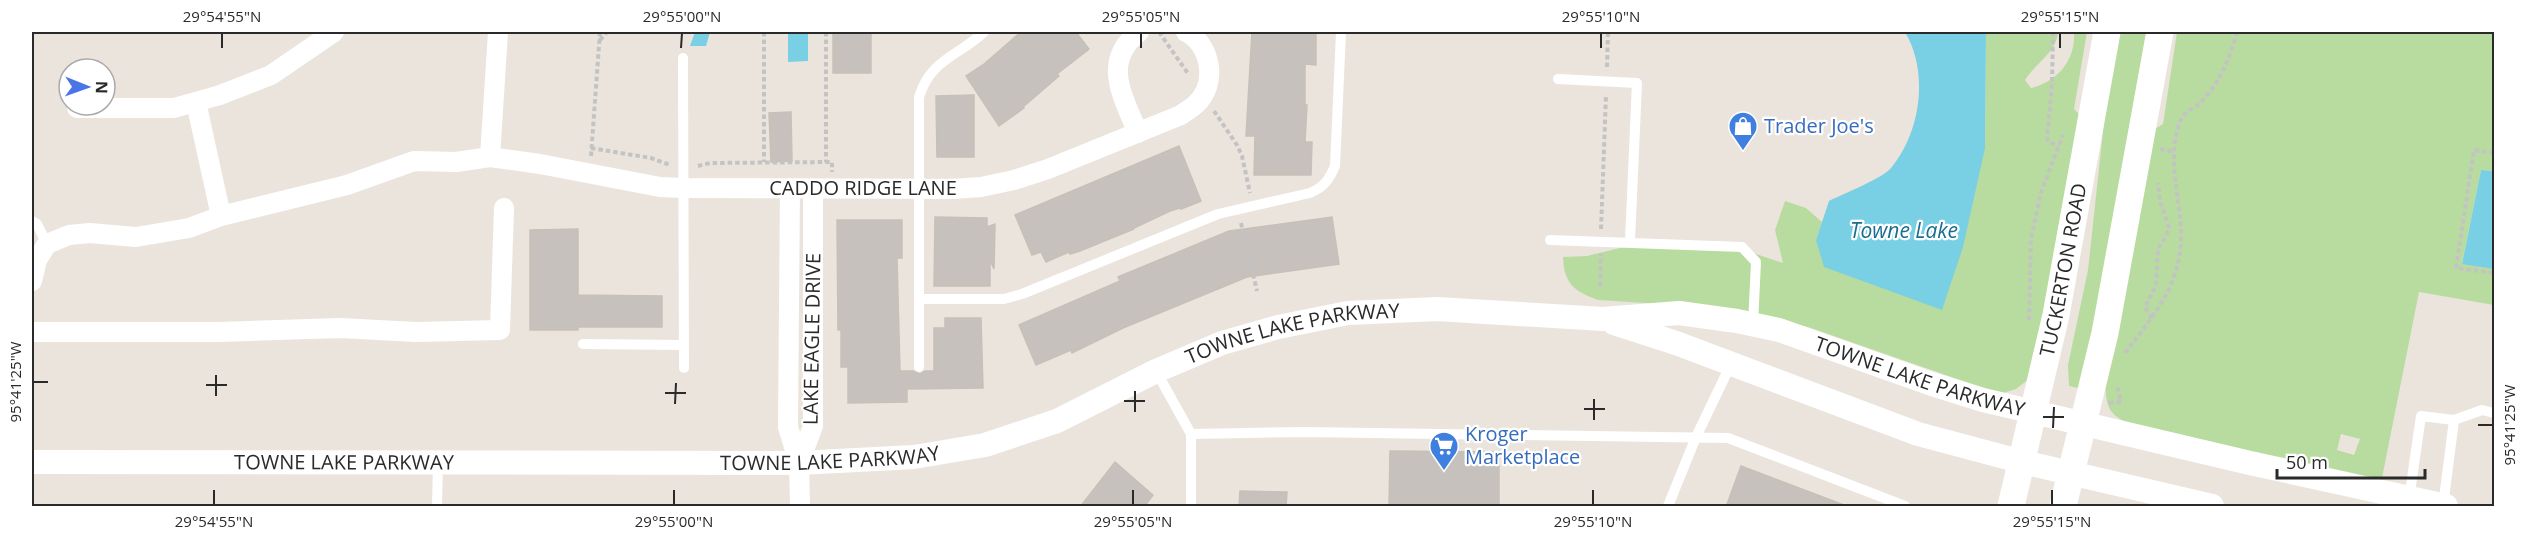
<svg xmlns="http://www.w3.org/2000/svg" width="2526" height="538" viewBox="0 0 2526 538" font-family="'Open Sans',sans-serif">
<rect width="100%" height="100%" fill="#ebe4dd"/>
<path fill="#b8dc9f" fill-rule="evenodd" d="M1986,32h72c-1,20 -23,32 -33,48l6,8c27,-6 45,-29 43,-56h13l-13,77 7,7 -21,120 -30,142 -14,11 -16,5 -192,-67 -84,-19 -126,-8c-24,-9 -34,-16 -35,-43l24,-1 49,-12h90l57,19 -8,-33 10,-29 21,7 16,14 -6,18 169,-92z
M2119,32h27l-60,338 -8,18 -9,-2 -1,-21 20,-95 17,-157z
M2177,32h317v139l-13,-1 -19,93 32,6v36l-75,-13 -38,191 -254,-60c-21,-11 -20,-18 -22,-39l48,-254 10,-6zM2341,434l19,5 -6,16 -17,-5z"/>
<path fill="#79cfe3" d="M695,32h15l-4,14h-16z
M788,32h20v29l-20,1z
M1905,32h81l-1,116 -22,99 -21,63 -118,-43 -8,-27 13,-39c14,-7 54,-23 62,-33 30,-36 38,-96 14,-136z
M2481,170l13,1v98l-32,-5z"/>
<path fill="#c6c1bd" stroke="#c6c0b7" stroke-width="1.5" d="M833,32h38v41h-38z
M1021,32h55l13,17 -32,25 2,2 -36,31 1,1 -25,18 -33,-50 18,-12z
M1252,32h64v33l-11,-1v41h2l-2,37h7l-1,33h-57l1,-39h-9z
M974,95v62h-37l-1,-61z
M791,112l1,49 -21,1 -2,-49z
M1179,146l22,55 -20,8 -1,-1 -10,3 -36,17v1l-54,22 -10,3 -1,-2 -23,10 -5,-10 -9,3 -17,-40z
M935,217l52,1v9l8,-3 -1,45 -4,-9v26h-56z
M1332,217l7,47 -92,13 -124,51 -51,25 -1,-3 -35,15 -17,-40 101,-44 -2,-4 111,-46z
M837,220h65v38h-5l3,113h13l7,3 5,-3h9v-43h11v-10h36l2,70 -76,1v13l-59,1v-36h-7v-37h-3z
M578,229v66l84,1v31h-84v3h-48v-100z
M1390,451l109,1v55h-110z
M1115,462l38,33 -9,12h-64z
M1741,466l103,39v2h-118z
M1240,491l47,1 -1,15h-47z"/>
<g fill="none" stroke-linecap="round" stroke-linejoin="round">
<path stroke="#c3c3c3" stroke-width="4" stroke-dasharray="4.5 3" stroke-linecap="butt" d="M764,32v130
M826,32v130
M1159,32l30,43
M2053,32l-1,52 -5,54 2,4 9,4
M600,40l7,-8
M1607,67l1,-35
M1214,111l23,34 5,11 8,37
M591,148l60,10 19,7
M2160,149l14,3
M2494,153l-20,-3 -18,118 38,5
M591,156l9,-124
M698,166l12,-3 122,-1v10
M1241,223l16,68
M1601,229l5,-134
M1600,286l1,-32
M2152,318l-7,-11 11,-22 2,-36 8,-13 3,-9 -9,-26 -2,-18
M2029,320l2,-81 10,-47 22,-57
M2125,353c34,-45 62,-75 55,-136 -3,-31 -12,-64 0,-95 4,-12 15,-13 22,-21 19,-20 28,-44 35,-69
M2109,403l12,-1 -4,-17"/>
<path stroke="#fff" stroke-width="10" d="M683,58l1,310
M1558,79l79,4 -7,158
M32,221l5,3 10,20
M1550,240l192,7 14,15 -3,62
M919,299h85l18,-5 196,-80 92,-21c14,-6 19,-13 25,-27l6,-134
M583,344l101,1
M919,367v-270c12,-38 38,-40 65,-65
M1156,371l35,63v72
M1191,434l113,-2 424,6 177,68
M2409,499l12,-83 33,4 28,-10 12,3
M437,506l1,-44
M1668,506l28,-69 35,-73
M2443,506l11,-86"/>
<path stroke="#fff" stroke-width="20" d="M196,102l25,114
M77,108h97l46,-13 51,-20 63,-43
M1138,133c-15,-36 -37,-72 1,-101
M490,157l8,-125
M790,188l-2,239 11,36 1,43
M32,281l5,-21 10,-16 22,-9 21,-2 46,4 53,-9 32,-12 126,-31 67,-24 42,1 34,-5 50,7 120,23 23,1 270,1 28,-2 33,-7 34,-11 133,-54c5,-4 11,-7 15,-11 22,-20 15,-60 -10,-72
M32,332h187l121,-4 76,4 84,-2 4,-122
M799,463l14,-37v-237"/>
<g stroke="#fff" stroke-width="24">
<path d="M1614,323l62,20 242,91 105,28 189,44"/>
<path id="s1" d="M32,462l767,1 115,-6 71,-12 72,-24 99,-50 66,-28 56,-16 70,-14 89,-4 166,10 76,-6 58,8 42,9 153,54 51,16 267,63 196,43"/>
</g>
<g stroke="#fff" stroke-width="27">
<path id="s2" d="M2011,506l45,-191 51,-283"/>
<path d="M2063,506l42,-173 55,-301"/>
</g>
</g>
<path fill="none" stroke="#2a2a2a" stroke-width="2" d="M222,48v-15M681,48l1,-15M1141,48v-15M1601,48v-15M2060,48v-15M33,382h15M206,385h21M665,393h21M216,396v-21M1124,401h21M675,404l1,-21M1584,409h21M1135,412v-21M2043,417h21M1594,420v-21M2478,425h15M2053,428l1,-21M214,505v-15M674,505v-15M1133,505v-15M1593,505v-15M2052,505v-15"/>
<defs>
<g id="shop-pin" transform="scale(1.5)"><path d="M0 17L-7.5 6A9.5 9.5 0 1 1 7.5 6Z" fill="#3f7fe0" stroke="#fff"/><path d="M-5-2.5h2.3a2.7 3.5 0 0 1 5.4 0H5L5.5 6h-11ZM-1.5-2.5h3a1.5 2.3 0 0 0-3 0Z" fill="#fff"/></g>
<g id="supermarket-pin" transform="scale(1.5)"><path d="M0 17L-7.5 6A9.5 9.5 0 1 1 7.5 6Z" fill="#3f7fe0" stroke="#fff"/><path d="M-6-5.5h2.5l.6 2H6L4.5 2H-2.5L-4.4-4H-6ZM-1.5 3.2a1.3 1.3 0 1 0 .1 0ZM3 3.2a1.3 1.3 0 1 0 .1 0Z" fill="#fff"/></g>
</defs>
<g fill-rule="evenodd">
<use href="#shop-pin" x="1743" y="126"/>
<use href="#supermarket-pin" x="1444" y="446"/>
</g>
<g text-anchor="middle" stroke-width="4.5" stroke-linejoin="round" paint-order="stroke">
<g font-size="20" fill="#366cbe" stroke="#fff" text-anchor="start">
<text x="1764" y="133">Trader Joe's</text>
<text x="1465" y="441">Kroger<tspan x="1465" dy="23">Marketplace</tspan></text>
</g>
<g font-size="20" fill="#2a2a2a" stroke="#fff">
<text x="863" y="195">CADDO RIDGE LANE</text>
<text dy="7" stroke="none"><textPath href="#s2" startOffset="242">TUCKERTON ROAD</textPath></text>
<text dy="7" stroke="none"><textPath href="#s1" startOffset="1284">TOWNE LAKE PARKWAY</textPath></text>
<text transform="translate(812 339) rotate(-89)" y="7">LAKE EAGLE DRIVE</text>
<text dy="7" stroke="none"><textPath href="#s1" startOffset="1924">TOWNE LAKE PARKWAY</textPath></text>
<text dy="7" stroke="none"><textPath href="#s1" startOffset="798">TOWNE LAKE PARKWAY</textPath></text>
<text dy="7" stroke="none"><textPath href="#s1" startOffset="312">TOWNE LAKE PARKWAY</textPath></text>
</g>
<g font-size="21" font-style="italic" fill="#196e8f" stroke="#fff">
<text x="1904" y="238">Towne Lake</text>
</g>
</g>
<rect width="2526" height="538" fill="none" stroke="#ffffff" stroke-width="66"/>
<g transform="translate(87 87) rotate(91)"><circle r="28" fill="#ffffff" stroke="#aaaaaa" stroke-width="1.5"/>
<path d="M0-4.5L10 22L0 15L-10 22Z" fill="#4c74e9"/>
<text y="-9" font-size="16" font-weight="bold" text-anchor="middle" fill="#2a2a2a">N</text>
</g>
<path d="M2277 469v9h148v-9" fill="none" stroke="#2a2a2a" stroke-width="3"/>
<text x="2286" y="469" font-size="18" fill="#2a2a2a" stroke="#ffffff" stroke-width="4.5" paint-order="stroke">50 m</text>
<rect x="33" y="33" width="2460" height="472" fill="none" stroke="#2a2a2a" stroke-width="2"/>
<g font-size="15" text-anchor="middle" fill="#2a2a2a">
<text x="222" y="22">29°54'55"N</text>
<text x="682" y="22">29°55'00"N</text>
<text x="1141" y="22">29°55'05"N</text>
<text x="1601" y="22">29°55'10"N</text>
<text x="2060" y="22">29°55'15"N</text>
<text transform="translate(16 382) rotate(-90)" y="5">95°41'25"W</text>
<text transform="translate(2510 425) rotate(-90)" y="5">95°41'25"W</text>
<text x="214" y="527">29°54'55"N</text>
<text x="674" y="527">29°55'00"N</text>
<text x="1133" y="527">29°55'05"N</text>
<text x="1593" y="527">29°55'10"N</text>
<text x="2052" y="527">29°55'15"N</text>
</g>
</svg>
